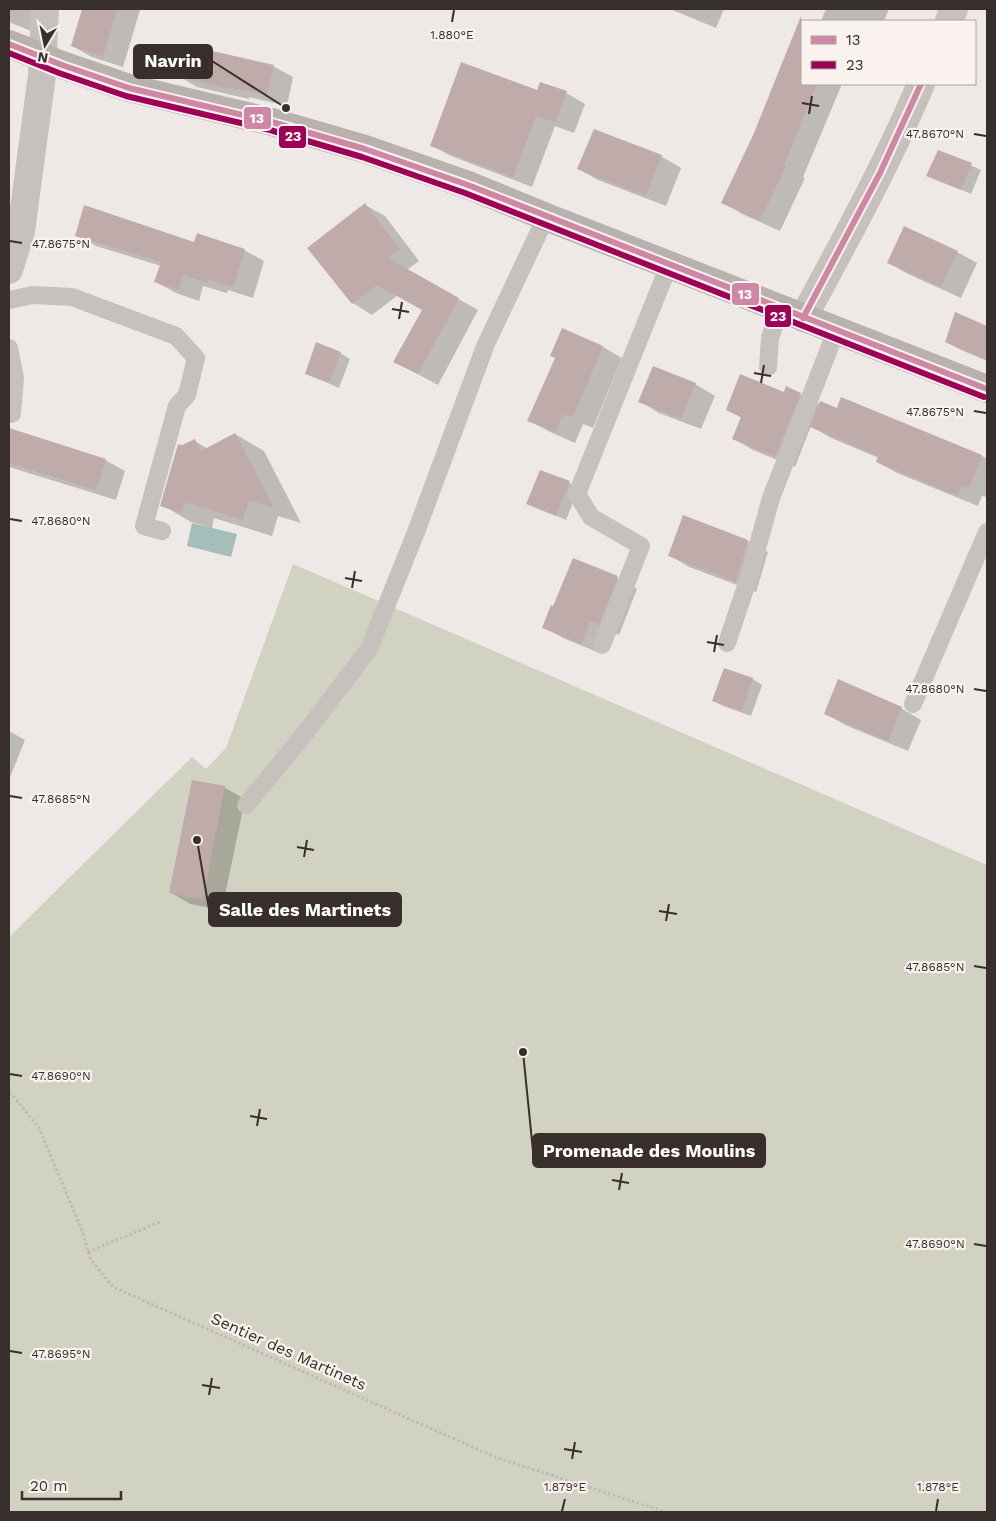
<svg xmlns="http://www.w3.org/2000/svg" width="996" height="1521" viewBox="0 0 996 1521" font-family="'Work Sans',sans-serif">
<rect width="100%" height="100%" fill="#eee9e6"/>
<path fill="#d1d2c1" d="M293,564l694,301v647h-978v-575l183,-180 14,12 20,-21z"/>
<path fill="#a4beba" d="M192,523l45,11 -6,23 -44,-11z"/>
<path fill="#0003" d="M9,9h29l-2,24 -27,-11z
M83,9h54l3,1 -17,57 -31,-10 -20,-11z
M670,9h54l-8,19z
M826,9h63l-5,12h-63z
M787,55l15,7v22h40l-39,93 2,1 -25,53 -38,-17 -19,-12 32,-69z
M273,66l20,11 -6,29 -38,-9v2l-52,-12 -20,-12z
M538,91l28,2 19,11 -11,29 -19,-7 -23,61 -81,-31 -20,-11z
M939,151l42,19 -10,24 -43,-19z
M661,156l20,12 -15,38 -68,-26 -20,-11z
M365,205l20,11 34,45 -12,9 71,40 -40,75 -43,-23 29,-53 -26,-14 -26,20 -19,-12z
M77,235l118,8 49,7 20,11 -11,37 -25,-8 -1,3 -24,-7 -4,15 -23,-8 -20,-11 5,-16 -65,-20z
M957,252l20,11 -16,35 -53,-24 -19,-11z
M955,314l32,14v33l-26,-11 -15,-8z
M562,330l41,17 19,11 -29,70 -10,-4 -8,19 -27,-12 -19,-11 27,-62z
M340,353l10,6 -11,29 -33,-15z
M695,384l20,12 -14,33 -42,-16 -19,-12z
M784,394h16l20,11 18,5 4,-12 140,58 5,3v38l-5,-1 -4,10 -81,-33 -20,-11 2,-4 -48,-20 -20,-12 -16,41 -42,-17 -19,-11 8,-21 -15,-8z
M9,430l96,30 20,11 -9,29 -107,-33z
M235,434l29,17 37,72 -23,-7 -6,20 -58,-18 -2,10 -21,-6 -29,-17 20,-58 13,-6 13,8z
M569,483l10,5 -13,32 -38,-17z
M684,516l64,25 20,11 -12,40 -67,-25 -20,-12z
M617,578l20,11 -18,46 -8,-4 -9,23 -39,-16 -19,-11 10,-20z
M725,670l28,9 9,6 -11,31 -28,-10 -10,-5z
M901,708l20,12 -13,31 -63,-26 -19,-11z
M9,731l16,9 -16,40z
M193,781l32,7 20,11 -23,111 -32,-6 -20,-12z"/>
<path fill="#bfacaa" d="M82,9h35l-14,48 -32,-11z
M801,16l1,68h15l-33,81 2,1 -26,55 -39,-18 33,-70z
M182,44l92,21 -7,30 -38,-8v2l-53,-13z
M461,62l76,28 3,-8 27,9 -12,31 -19,-6 -23,61 -83,-31z
M594,129l68,26 -16,41 -69,-27z
M938,150l34,13 -11,27 -35,-14z
M365,203l35,46 -12,9 71,40 -41,76 -25,-12 29,-52 -45,-25 -25,19 -45,-56z
M84,205l110,37 3,-9 48,16 -12,38 -25,-7 -1,3 -24,-8 -4,15 -25,-8 7,-20 -86,-26z
M904,226l54,25 -17,36 -54,-24z
M955,312l32,14v34l-42,-18z
M562,328l41,18 -30,71 -10,-3 -8,18 -28,-11 28,-63 -5,-2z
M316,342l25,10 -12,31 -24,-9z
M653,366l43,17 -15,36 -43,-17z
M740,374l44,18 2,-6 15,7 -26,64 -43,-18 9,-22 -15,-7z
M841,397l141,58 -13,33 -7,-3 -4,11 -82,-34 2,-6 -68,-29 10,-26 17,7z
M9,428l97,31 -10,31 -87,-27z
M235,433l39,75 -25,-8 -6,20 -58,-18 -3,11 -22,-7 18,-62 4,1 13,-6 6,12z
M540,470l30,11 -14,35 -30,-12z
M683,515l65,25 -12,42 -68,-26z
M573,558l45,18 -19,49 -9,-4 -8,23 -40,-16 9,-23 2,1z
M724,668l29,10 -11,33 -30,-10z
M838,679l64,28 -14,34 -64,-27z
M192,780l33,6 -22,114 -34,-7z"/>
<g fill="none" stroke-linecap="round" stroke-linejoin="round">
<path stroke="#c0b9b6" stroke-width="3" stroke-dasharray="2.5 2.5" stroke-linecap="butt" d="M9,1093l5,4 25,31 42,100 10,32 22,27 382,170 171,55
M88,1252l74,-31"/>
<path stroke="#c7c1be" stroke-width="18" d="M9,300l24,-5 39,2 104,39 20,22 -9,37 -10,11 -33,120 18,5
M9,348l6,30 -3,36
M768,367l2,-29 10,-29
M727,643l23,-69 21,-76 65,-167
M602,645l39,-99 -50,-29 -14,-23 92,-229
M913,704l74,-172
M246,805l56,-68 67,-88 47,-117 70,-188 60,-127"/>
<path stroke="#c7c1be" stroke-width="28" d="M949,21l5,-12
M9,270l12,-39 21,-156 3,-66
M803,318c42,-77 84,-154 118,-234"/>
<path stroke="#b8b1ae" stroke-width="28" d="M9,44l53,21 67,23 143,34 93,27 103,36 78,32 441,172"/>
<g stroke="#f9f2ee" stroke-width="10">
<path id="bus-1" d="M9,44l53,21 67,23 143,34 93,27 103,36 519,204
M803,318l77,-145 41,-89"/>
</g>
<g stroke="#f9f2ee" stroke-width="10">
<path id="bus-2" d="M9,53l50,20 67,23 144,34 92,27 103,36 519,204"/>
</g>
<use href="#bus-1" stroke="#ce88a6" stroke-width="6"/>
<use href="#bus-2" stroke="#9f0057" stroke-width="6"/>
</g>
<path fill="none" stroke="#382e2c" stroke-width="2" d="M452,22l2,-12M802,103l17,3M809,114l3,-18M974,134l12,2M10,241l12,2M392,309l17,3M399,319l3,-17M754,373l17,3M761,383l3,-18M974,411l12,2M10,519l12,2M345,578l17,3M352,588l3,-17M707,642l17,3M714,652l3,-17M974,689l12,2M10,796l12,2M297,847l17,3M304,857l3,-17M659,911l18,3M666,921l3,-17M974,966l12,2M10,1074l12,2M250,1116l17,3M257,1126l3,-17M612,1180l17,3M619,1190l3,-17M974,1244l12,2M10,1351l12,2M202,1385l18,3M209,1395l3,-17M564,1449l18,3M572,1459l3,-17M562,1511l3,-12M936,1511l2,-12"/>
<g text-anchor="middle" stroke-width="4.5" stroke-linejoin="round" paint-order="stroke">
<g font-size="16" fill="#382e2c" stroke="#f9f2ee">
<text transform="translate(289 1351) rotate(24)" y="6">Sentier des Martinets</text>
</g>
</g>
<g font-size="12" text-anchor="middle" fill="#382e2c" stroke="#f9f2ee" stroke-width="4.5" stroke-linejoin="round" paint-order="stroke">
<text x="452" y="39">1.880°E</text>
<text x="935" y="138">47.8670°N</text>
<text x="61" y="248">47.8675°N</text>
<text x="935" y="416">47.8675°N</text>
<text x="61" y="525">47.8680°N</text>
<text x="935" y="693">47.8680°N</text>
<text x="61" y="803">47.8685°N</text>
<text x="935" y="971">47.8685°N</text>
<text x="61" y="1080">47.8690°N</text>
<text x="935" y="1248">47.8690°N</text>
<text x="61" y="1358">47.8695°N</text>
<text x="565" y="1491">1.879°E</text>
<text x="938" y="1491">1.878°E</text>
</g>
<path fill="none" stroke="#382e2c" stroke-width="2" d="M286 108L212 61M197 840L209 909M523 1052L533 1151"/>
<g fill="#382e2c" stroke="#f9f2ee" stroke-width="2">
<circle cx="286" cy="108" r="5"/>
<circle cx="197" cy="840" r="5"/>
<circle cx="523" cy="1052" r="5"/>
</g>
<g fill="#382e2c" stroke="#382e2c" stroke-width="2">
<rect x="134" y="45" width="78" height="33" rx="5"/>
<rect x="209" y="893" width="192" height="33" rx="5"/>
<rect x="533" y="1134" width="232" height="33" rx="5"/>
</g>
<g font-size="18" text-anchor="middle" font-weight="bold" fill="#fff">
<text x="173" y="67">Navrin</text>
<text x="305" y="916">Salle des Martinets</text>
<text x="649" y="1157">Promenade des Moulins</text>
</g>
<g stroke="#f9f2ee" stroke-width="2">
<rect x="243" y="106" width="29" height="24" rx="5" fill="#ce88a6"/>
<rect x="278" y="125" width="29" height="24" rx="5" fill="#9f0057"/>
<rect x="731" y="282" width="29" height="24" rx="5" fill="#ce88a6"/>
<rect x="764" y="304" width="28" height="24" rx="5" fill="#9f0057"/>
</g>
<g font-size="14" text-anchor="middle" font-weight="bold" fill="#fff">
<text x="257" y="123">13</text>
<text x="293" y="141">23</text>
<text x="745" y="299">13</text>
<text x="778" y="321">23</text>
</g>
<rect width="996" height="1521" fill="none" stroke="#382e2c" stroke-width="20"/>
<rect x="801" y="20" width="175" height="65" fill="#f9f2ee" stroke="#aca4a0"/>
<rect x="811" y="36" width="25" height="8" fill="#ce88a6" stroke="#aca4a0"/>
<text x="846" y="45" font-size="15" fill="#382e2c">13</text>
<rect x="811" y="61" width="25" height="8" fill="#9f0057" stroke="#aca4a0"/>
<text x="846" y="70" font-size="15" fill="#382e2c">23</text>
<g transform="translate(45 45) rotate(190)" stroke="#f9f2ee" stroke-width="4" paint-order="stroke">
<path d="M0-4L9 19L0 12L-9 19Z" fill="#382e2c"/>
<text y="-8" font-size="14" font-weight="bold" text-anchor="middle" fill="#382e2c">N</text>
</g>
<path d="M22 1491v8h99v-8" fill="none" stroke="#382e2c" stroke-width="2.5"/>
<text x="30" y="1491" font-size="15" fill="#382e2c" stroke="#f9f2ee" stroke-width="4" paint-order="stroke">20 m</text>
</svg>
